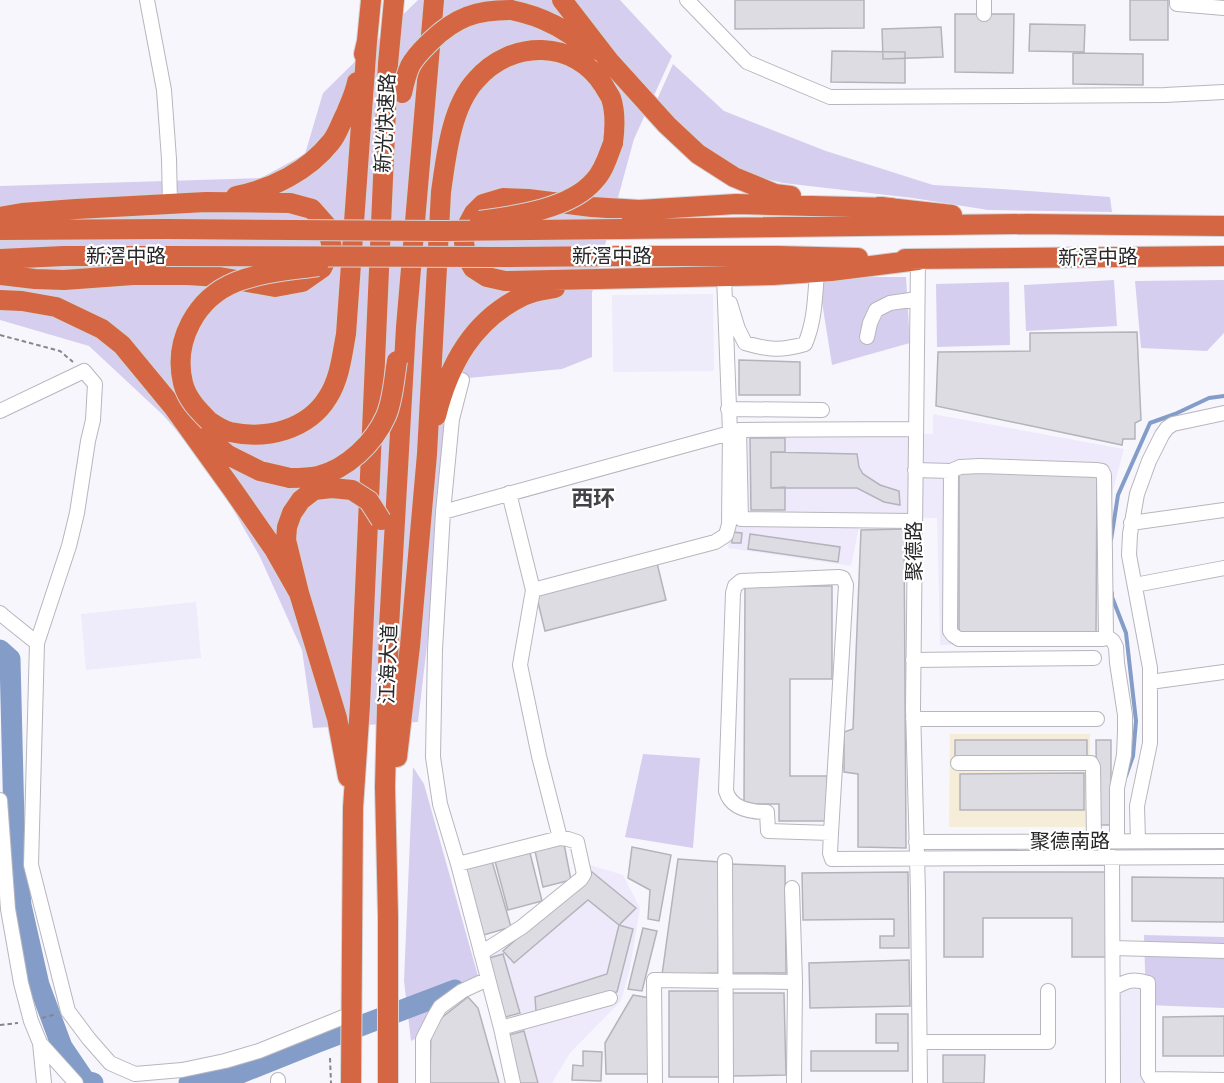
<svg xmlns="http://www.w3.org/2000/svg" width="1224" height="1083" viewBox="0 0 1224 1083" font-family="'DM Sans','Noto Sans SC',sans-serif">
<rect width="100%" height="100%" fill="#f8f6fd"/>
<path fill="#eeeafc" d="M933,414l191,35 -11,40 -4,39 1,115 -170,2 -3,-127 -76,-1 -10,49 -123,-18 16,-114h189z
M590,865l33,10 17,33 -10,60 -9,33 -51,52 -18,30h-37l-34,-132 99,-72z"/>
<path fill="#eeebfa" d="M713,294l1,77 -101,1 -1,-77z
M196,602l5,56 -115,12 -5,-56z
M1127,986l16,1 2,96h-25v-95z"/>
<path fill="#f5edd7" d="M950,734h140l-1,93h-140z"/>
<path fill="#d6ceef" d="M418,0h202l52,56 -38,83 -42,154v64l-30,12 -104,10 -40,343 -105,6 -11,-78 -42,-93 -49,-87 -48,-55 -74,-69 -89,-26v-134l261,-8 44,-24 18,-61z
M673,64l51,47 102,40 107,34 69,4 108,8 2,15 -124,-2 -75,-12 -130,-15 -54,-13 -74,-66z
M818,277h88l4,66 -78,22z
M1114,280l3,46 -91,5 -2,-46z
M1224,280v53l-17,18 -66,-3 -6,-67z
M1009,282l1,63 -73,2 -1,-63z
M643,754l57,4 -7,90 -68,-11z
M413,767l11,17 54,192 -30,16 -14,15 -13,29 -10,5 -7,-60z
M1144,935l80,2v71l-78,-3z"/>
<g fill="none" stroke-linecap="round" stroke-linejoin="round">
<path stroke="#849dc8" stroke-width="4" d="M1111,540l7,-45 32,-72 25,-9 34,-16 15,-2
M1112,593v4l14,36 10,88 -3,35 -7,20"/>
<path stroke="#849dc8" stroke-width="21" d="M0,650l10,9 4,162 7,84 18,80 23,62 23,34 8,2
M189,1083l44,-7 85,-34 137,-52"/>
</g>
<path fill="#dedce3" stroke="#b4b3ba" stroke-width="1.5" d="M735,0h129v28l-129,1z
M1130,0h38v40h-38z
M955,14h59l-1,59 -58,-1z
M1030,24l55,1 -1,27 -55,-1z
M941,27l2,30 -60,2 -1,-30z
M832,51l73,1v31l-74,-1z
M1073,53l70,1v31l-70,-1z
M1137,332l4,88 -6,3v16h-12l-1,6 -186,-39 2,-54 92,-1v-18z
M739,360l61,2v33h-61z
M750,438h35v14h-14v36l14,-1v23h-34z
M771,452l86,2 2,13 4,7 17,11 19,6 1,14 -16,-3 -27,-14h-86z
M959,471l138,1 -1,161 -137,-1z
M904,529l2,319 -48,-1v-73l-14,-2v-40l9,-3 8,-199z
M732,532l10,1 -1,10h-9z
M750,534l90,13 -2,15 -90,-13z
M657,563l9,37 -121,31 -9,-37z
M745,586h87v93h-42v97h37v45h-48v-17h-35z
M955,740h132v18h-132z
M1096,740h15v85h-14z
M1084,773v37h-124v-36z
M564,844l7,36 -28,7 -8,-36z
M632,847l39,8 -12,66 -11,-2 2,-29 -22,-12z
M530,853l12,48 -34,9 -13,-49z
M678,859l42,3 -2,111 -56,2z
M492,861l19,66 -31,9 -19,-67z
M730,864l55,2 1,107h-54z
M592,872l44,36 -17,17 -31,-25 -74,63 -11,-12z
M908,872l1,76h-29v-12h14v-17l-91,1 -1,-47z
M944,872h164v85h-36v-39h-89v39h-39z
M1132,877l92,1v44l-92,-1z
M619,925l14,4 -16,63 -81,20 -1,-15 72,-23z
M643,928l14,3 -15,60 -14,-2z
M503,954l17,59 -18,5 -16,-59z
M909,960l1,46 -100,2 -1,-45z
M669,991h52l-1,86h-51z
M731,993h53l2,82 -54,1z
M633,995l17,3 -2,76h-42l-1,-31z
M468,997l10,11 21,75h-69l1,-57z
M876,1014h32v57h-97v-20h87v-8h-22z
M1224,1016v40h-61v-39z
M524,1031l14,52h-20l-13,-47z
M583,1051l19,1 -1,29 -29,-1 1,-15 10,1z
M943,1055h42l-1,28h-41z"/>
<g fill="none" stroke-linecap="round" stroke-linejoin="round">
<g stroke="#b8b6bd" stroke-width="16">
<path id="minor" d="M147,0l17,90 5,69 1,45
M687,0l60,62 83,35 335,-2 59,-3
M984,0v14
M1177,0v4l47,4
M918,260l-5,448 5,185 2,190
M730,303l8,26 7,14c24,7 36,8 60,1 10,-23 10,-48 12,-72
M867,337l3,-14 6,-13 14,-7 27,-4
M462,380l-10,39 -9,93 287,-79
M728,409l94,1
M0,411l84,-40 11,13 -2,36 -5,21 -11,72 -8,33 -32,97
M915,470l36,1 9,-4 20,-1 116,4 6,1 2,4 2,161 -3,3h-144l-6,-4 -3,-4 1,-160
M509,493l24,97
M443,512l-8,137 -2,108 7,47 18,60 43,164 12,55
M914,521l-173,-2 -2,-89 176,-1
M1131,523l93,-13
M1135,585l89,-17
M0,613l7,6 30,24 -6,222 37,146 21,28 21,24 25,11 47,-4 43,-9 34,-10 92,-37
M1106,636l7,5 3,6 1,16 8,52v16l-1,24 -7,33v53
M913,660l181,-2
M1150,682l74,-10
M913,719h184
M958,763h133l2,4 1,74
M0,800l8,109 13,74 10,38 9,22 4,40
M831,833l15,-248 -3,-7 -4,-1 -98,4 -6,5 -2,7 -7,198c5,18 25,21 41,21l1,19 63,2 -1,20 2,6 392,-2
M1138,841l-1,-35 13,-63v-75l-21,-113 1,-21 7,-40 12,-33 13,-26 5,-7 6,-4 51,-11
M916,842l308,-1
M1112,857l1,226
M725,861l1,222
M458,864l102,-26 -21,-82 -19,-91 13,-75 182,-48 11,-7 3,-11 1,-91 -6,-157
M792,888l3,94 -1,101
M1113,948l111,3
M481,953l41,-26 59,-48 3,-5 -7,-32 -9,-3 -8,-1
M1113,988c14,-7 19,-10 35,-5v91l3,5 73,1
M501,1028l109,-30
M920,1042h128v-51
M40,1043l36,40
M278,1080v3
M423,1083v-44l11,-22 6,-10 22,-16 26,-12
M655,1083l-1,-103 141,2"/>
</g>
<g stroke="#d4d4d4" stroke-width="22">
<path id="highway" d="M562,0l48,62 57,63 31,29 36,23 41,17 16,2
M511,10c35,7 54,20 82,40
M364,54l3,-13 4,-41
M236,196c36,-7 72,-25 95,-54 7,-8 10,-20 15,-29 4,-10 9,-20 11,-31
M880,207l72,8
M892,208l-156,-4 -97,6 -47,-3 -64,-8 -25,-1 -20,6 -9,9 -7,13 -3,16 2,14 7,12 14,9 18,4 268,-6 58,-4 87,-11
M0,217l22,-4 54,-4 130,-7 84,1 22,6 15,17 5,22 -10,20 -20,14 -27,5 -55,-10 -33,-2h-54l-69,5 -29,-1 -35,-4
M622,229l405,-5 197,2
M0,230l167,-1
M624,256h154l80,2
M0,259l64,-3h102
M905,259l319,-3
M0,300l22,1 34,6 46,22 20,16 52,63 59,82 41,59 25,44
M436,416c13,-52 37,-96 87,-120 10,-5 21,-6 32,-8
M209,421c6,4 13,9 21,11 36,8 78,-2 98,-35 12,-19 14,-42 18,-63l21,-293
M201,432l27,23 32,16 30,7
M301,500l-9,13 -5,14 -1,13 13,53 38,125 11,59
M397,757l13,-111 17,-192 14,-262c5,-35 10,-85 35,-112 35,-41 99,-41 128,6 2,4 5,8 7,12 5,15 4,30 2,45
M351,1083l2,-275 7,-103 28,-641 6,-64
M388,1083v-167l-3,-129 4,-160 17,-300 28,-327"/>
</g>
<path stroke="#87868b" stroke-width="2" stroke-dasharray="4.5 3" stroke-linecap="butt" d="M0,335l60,16 13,11
M42,1018l14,-4
M0,1025l18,-2
M330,1058l1,25"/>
<use href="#minor" stroke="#fff" stroke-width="14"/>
<use href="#highway" stroke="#d46644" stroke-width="20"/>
<g stroke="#d4d4d4" stroke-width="22" stroke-linecap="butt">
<path id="highway-bridge" d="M402,93c2,-9 4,-18 8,-27 5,-10 13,-17 21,-25 25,-24 45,-31 80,-31
M480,221c35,-5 90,-12 114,-40 10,-10 14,-25 19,-38
M167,229l276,2 179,-2
M166,256l328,1 130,-1
M209,421c-11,-11 -22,-22 -26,-38 -10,-42 13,-85 53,-101 26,-10 55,-12 82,-16
M290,478c9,0 19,0 28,-2 29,-7 56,-33 68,-60 7,-16 8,-37 11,-55
M301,500l13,-10 18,-2 20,2 17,11 12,19"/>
</g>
<use href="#highway-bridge" stroke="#d46644" stroke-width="20"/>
</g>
<g text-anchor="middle" stroke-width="4.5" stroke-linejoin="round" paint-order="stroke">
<g font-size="20" fill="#272729" stroke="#fff">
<text transform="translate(385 123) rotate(-87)" y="7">新光快速路</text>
<text x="126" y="263">新滘中路</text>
<text x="612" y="263">新滘中路</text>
<text transform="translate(1098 257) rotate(-1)" y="7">新滘中路</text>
<text transform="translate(914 551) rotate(-90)" y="7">聚德路</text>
<text transform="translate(388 664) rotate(-88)" y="7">江海大道</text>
<text x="1070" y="848">聚德南路</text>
</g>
<g font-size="22" font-weight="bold" fill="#434247" stroke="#fff">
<text x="593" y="506">西环</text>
</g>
</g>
</svg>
